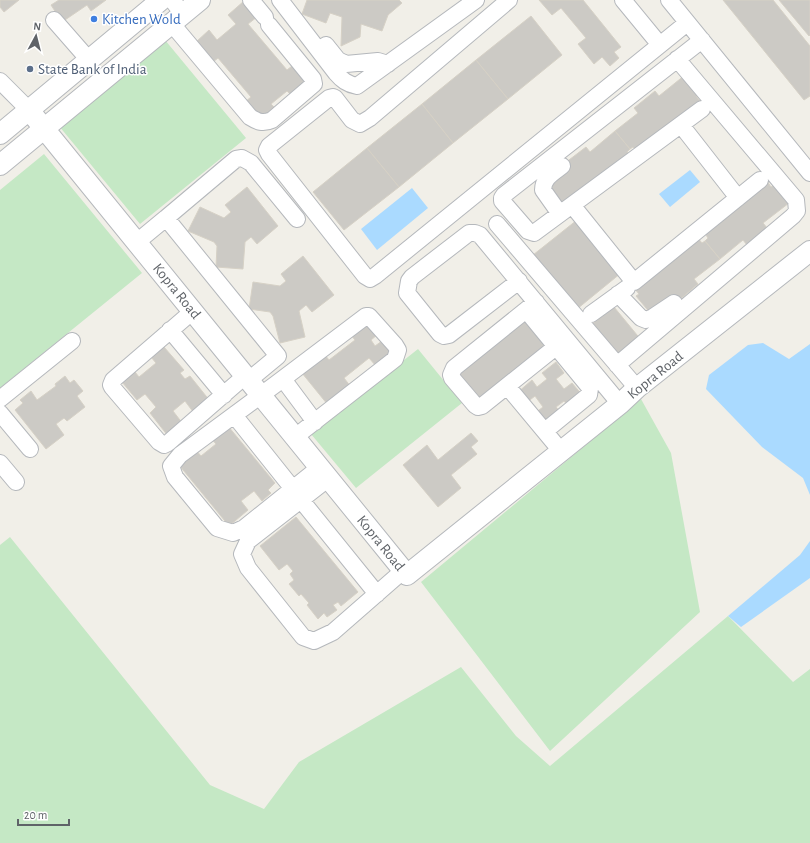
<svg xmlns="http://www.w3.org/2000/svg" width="810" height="843" viewBox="0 0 810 843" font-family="'Alegreya Sans',sans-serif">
<rect width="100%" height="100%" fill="#f1efe8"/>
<path fill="#c5e8c5" d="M165,40l81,98 -106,86 -81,-98z
M44,154l98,119 -142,115v-198z
M418,349l44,54 -106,85 -45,-54z
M641,399l30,54 29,159 -150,139 -129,-169z
M10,537l200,248 54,24 35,-47 162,-95 55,69 34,30 178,-150 65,66 17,-13v174h-810v-298z"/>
<path fill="#aadaff" d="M690,170l10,12 -30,25 -11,-13z
M412,188l16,20 -51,42 -16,-21z
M763,343l26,16 21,-15v151l-7,-17 -41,-31 -56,-58 3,-14 39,-30z
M810,541v37l-69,49 -13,-11 72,-61z"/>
<path fill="#cccac5" stroke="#d6d1c6" d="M0,0h19l-15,12 -4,-5z
M59,0h47l-15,11 -4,-6 -25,17 -11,-17z
M307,0h92l3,3 -14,12 -6,16 -21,-7 -1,13 -19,9 1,-29 -12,-4 -4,10 -24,-9z
M539,0h44l38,47 -7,5 5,6 -9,8 -8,-9 -8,7 -16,-20 8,-6 -25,-30 -9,7z
M723,0h50l37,46v50l-6,4z
M779,0h31v35l-1,1z
M244,1l13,16 -9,7 39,46 5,-4 13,15 -15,13 -3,-3 -16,13 3,3 -14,12 -15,-17 6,-5 -33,-39 -5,4 -17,-20 13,-12 8,10 19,-16 -8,-9z
M531,16l31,39 -54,44 -32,-39z
M476,60l32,39 -55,44 -31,-39z
M685,75l15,19 -4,2 5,6 -63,50 -5,-5 -3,2 -15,-18 23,-18 -4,-5 21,-17 4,5z
M422,104l31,39 -54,44 -32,-39z
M615,131l15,18 -3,3 5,6 -71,47 -15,-18 19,-24 21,-16 4,5z
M367,148l32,39 -55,43 -31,-38z
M767,181l4,6 3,-2 15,18 -26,20 5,6 -21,16 -4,-5 -23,19 -15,-18 3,-3 -4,-6z
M247,187l31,39 -21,18 -6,-7 -6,5 -2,27 -27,-2 1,-21 -3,-4 -26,-11 12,-24 24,11 7,-6 -6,-7z
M577,220l44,53 -44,36 -44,-54z
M697,237l5,6 3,-2 15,18 -26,20 4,5 -20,17 -27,13 -15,-18 3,-2 -5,-6z
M303,256l31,39 -22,17 -6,-7 -7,6 6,26 -25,6 -7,-27 -3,-4 -21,-3 4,-27 27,4 6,-5 -5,-7z
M614,307l28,34 -23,18 -28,-34z
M529,316l23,29 -72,58 -24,-29z
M366,321l11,14 -6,5 4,6 7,-5 11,12 -17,13 -7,-8 -25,20 7,9 -23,18 -26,-32 23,-18 4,5 26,-20 -5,-6z
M164,347l20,23 -4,3 5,6 5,-3 20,25 -16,12 -9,-12 -12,10 10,13 -15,12 -18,-23 6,-6 -11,-13 -8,6 -15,-18 13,-10 4,5 17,-14 -5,-6z
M556,362l8,11 -8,6 8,10 8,-6 11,13 -14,11 -5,-6 -8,6 5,6 -17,14 -10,-13 9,-7 -8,-11 -9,7 -9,-10 15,-13 5,7 10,-8 -5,-6z
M65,376l5,7 4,-3 9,11 -6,5 8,11 -18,14 -3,-3 -8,6 8,11 -18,14 -31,-39 8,-7 -3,-3 11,-9 6,9 19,-14 -1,-2z
M228,426l47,57 -7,7 3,3 -9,8 -8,-10 -13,10 7,9 -19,16 -50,-61 15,-17 7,8 15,-12 -7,-8z
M471,433l7,8 -7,6 6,7 -26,21 10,13 -23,19 -35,-42 24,-20 11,15z
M296,517l62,75 -17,14 -3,-4 -5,3 4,5 -10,7 -3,-4 -6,6 -11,-14 2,-2 -8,-9 -2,2 -10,-12 5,-4 -4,-6 3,-3 -6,-7 -8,6 -19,-24z"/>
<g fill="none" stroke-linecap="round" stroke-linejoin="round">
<g stroke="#b5b8bc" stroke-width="18">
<path id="minor" d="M172,0l11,14
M251,0l14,17
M280,0l56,73c6,7 11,11 21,13l119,-86
M509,0l-139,118 -10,6 -8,-4 -17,-22 -2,-1 -4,1 -60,48 -2,4 2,4 96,122 5,3 5,-3 312,-253
M623,0l37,45
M669,0l141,173
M54,20l35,40
M172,24l78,93c8,5 13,7 22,3l42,-36 -1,-5 -44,-54
M702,40l-198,155 -2,3v3l26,30 6,2 168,-124
M326,45l12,15 8,4 32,-3 10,3
M0,81l29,29
M681,125l57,73
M572,205l62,77 126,-102
M560,214l-17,-24c0,-12 10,-17 19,-24
M166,218l70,-59 6,-1 9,5 46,56
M497,224l140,164
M137,242l29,-24 112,138 -29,24
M519,281l-70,54 -5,1 -4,-2 -33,-41 2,-12 3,-4 57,-44h6l5,2 140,169
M618,294l23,24 5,2 7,-3 21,-14
M536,302l-82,66 -3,7 1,3 23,27 3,2 4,-1 75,-60
M526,310l64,78 -1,7 -44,36
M193,311l-80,69 -2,5 1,2 47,55 5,3 4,-2 77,-67
M591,314l36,-26
M170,330l54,65
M617,365l176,-149 4,-5 -1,-11 -119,-141
M283,379l32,43
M507,386l54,65
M0,399l72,-58
M0,413l30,36
M234,415l59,74
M295,437l100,-78 3,-9 -3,-5 -26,-29h-3l-90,68 -96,71 -9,11 4,11 42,51 16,5 11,-5 76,-61
M0,463l16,19
M329,478l-81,63 -6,13 6,14 55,69 11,4 19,-9 71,-62
M301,500l76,94"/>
</g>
<g stroke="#b5b8bc" stroke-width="22">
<path id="tertiary" d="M29,110l378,465 213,-171 17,-16 173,-137
M0,134l161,-134
M0,165l200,-165"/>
</g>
<use href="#minor" stroke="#fff" stroke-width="16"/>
<use href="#tertiary" stroke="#fff" stroke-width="20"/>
</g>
<circle fill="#3f7fe0" stroke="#fff" stroke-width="1.5" cx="94" cy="19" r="4"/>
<circle fill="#5c6f8a" stroke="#fff" stroke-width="1.5" cx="30" cy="69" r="4"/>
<g text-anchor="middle" stroke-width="3" stroke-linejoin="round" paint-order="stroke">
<g font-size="15" fill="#366cbe" stroke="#fff" text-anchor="start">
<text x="102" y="24">Kitchen Wold</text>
</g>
<g font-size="15" fill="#4e5e75" stroke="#fff" text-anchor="start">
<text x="38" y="74">State Bank of India</text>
</g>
<g font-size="15" fill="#5f6368" stroke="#fff">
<text transform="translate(177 291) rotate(51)" y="5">Kopra Road</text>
<text transform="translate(655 375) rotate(-39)" y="5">Kopra Road</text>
<text transform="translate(381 543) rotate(51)" y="5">Kopra Road</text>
</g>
</g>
<g transform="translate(36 36) rotate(7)" stroke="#ffffff" stroke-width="3" paint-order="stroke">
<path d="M0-3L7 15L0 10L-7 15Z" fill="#5f6368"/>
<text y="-6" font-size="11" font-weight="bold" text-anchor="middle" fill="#5f6368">N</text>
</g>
<path d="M18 819v6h51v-6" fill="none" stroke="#5f6368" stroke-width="2"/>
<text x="24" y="819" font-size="12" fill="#5f6368" stroke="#ffffff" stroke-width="3" paint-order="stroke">20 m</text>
</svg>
